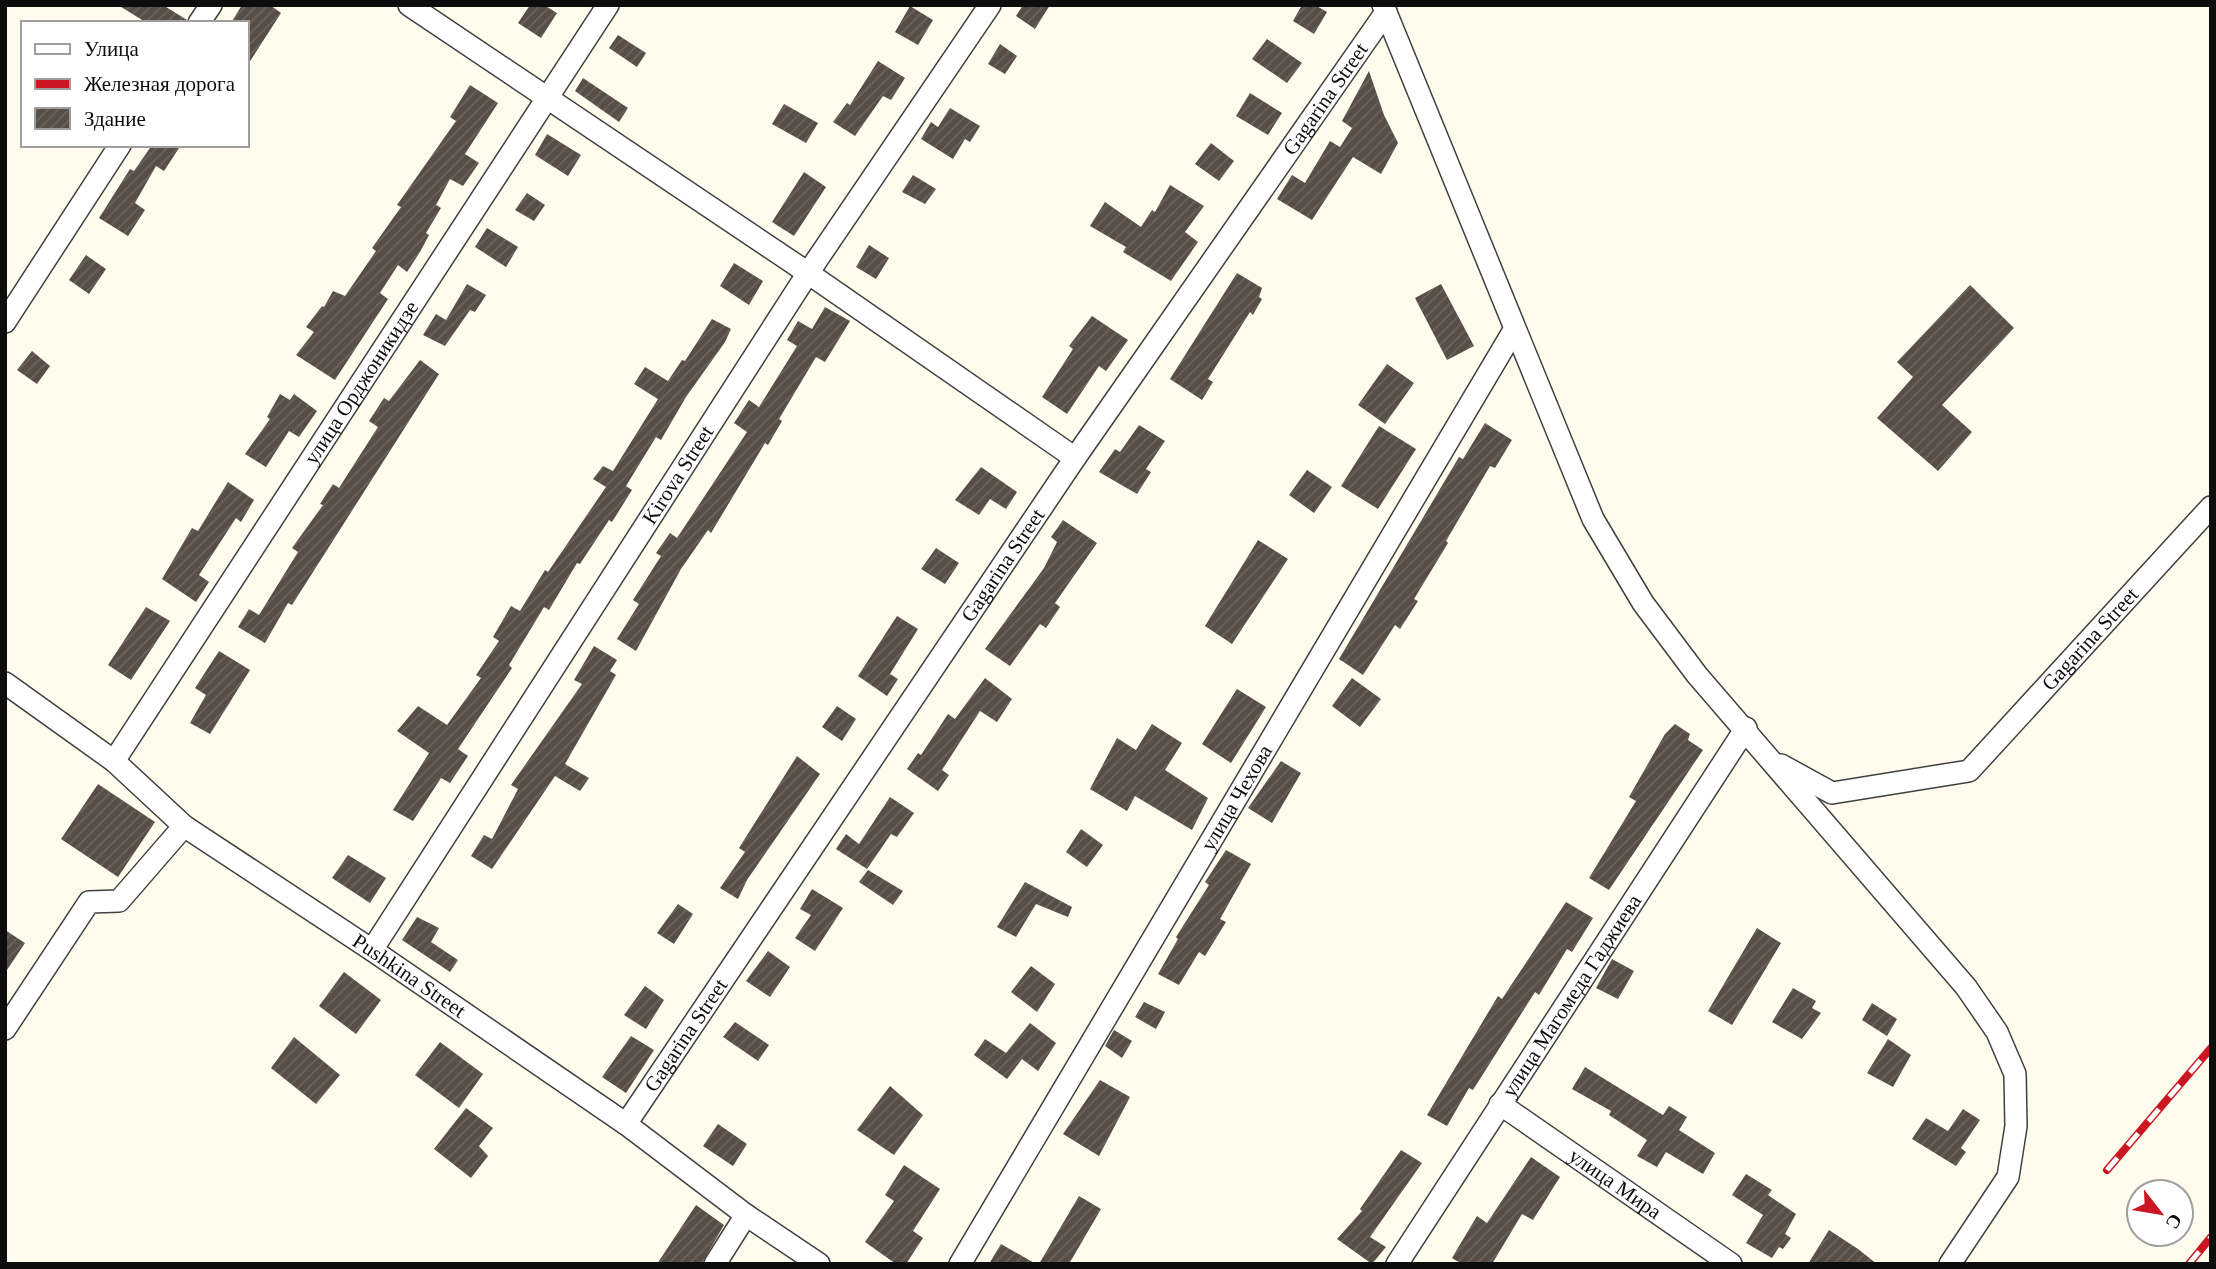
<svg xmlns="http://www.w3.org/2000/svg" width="2216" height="1269" viewBox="0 0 2216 1269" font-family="Georgia,serif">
<defs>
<pattern id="building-hatch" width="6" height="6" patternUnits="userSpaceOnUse" patternTransform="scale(1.75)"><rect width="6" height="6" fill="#574e48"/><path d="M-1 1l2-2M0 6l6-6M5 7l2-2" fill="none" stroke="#6a635e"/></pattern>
</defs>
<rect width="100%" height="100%" fill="#fffbed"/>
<path fill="url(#building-hatch)" d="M118,5h45l24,15 -1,3h-39z
M242,5h28l11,8 -34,53v-43h-16z
M530,5h14l13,8 -16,25 -23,-15z
M1023,5h27l-15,24 -19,-13z
M1302,5h13l12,7 -13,22 -21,-13z
M910,6l23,14 -15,25 -23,-13z
M618,35l28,18 -9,14 -28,-19z
M1267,39l35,24 -15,20 -35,-24z
M1000,44l17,12 -12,18 -17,-10z
M878,61l27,17 -14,22 -8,-4 -28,40 -22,-14 14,-19 3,2z
M1369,71l15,44 14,28 -17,31 -28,-17 -41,63 -35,-21 15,-24 13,8 25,-42 10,6 12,-19 -10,-7z
M583,78l45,30 -9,14 -44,-31z
M470,85l28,18 -33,51 14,9 -16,23 -13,-7 -14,26 5,3 -15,25 3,2 -9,17 -13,20 -9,-7 -18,28 8,6 -53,81 -39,-25 18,-23 -8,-5 16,-21 2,1 9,-16 12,5 31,-45 -4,-3 29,-41 -4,-2 59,-84 -6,-4z
M1250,93l32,20 -14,22 -32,-19z
M784,104l34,19 -12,20 -34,-19z
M950,108l30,18 -10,16 -5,-3 -12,20 -32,-20 10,-17 7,5z
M547,134l34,21 -13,21 -33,-21z
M1211,143l23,18 -15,20 -24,-17z
M152,145h29l-17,26 -8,-5 -21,37 10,7 -17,26 -29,-18 31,-49 4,2z
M804,172l22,15 -32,49 -22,-14z
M913,175l23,14 -11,15 -23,-12z
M1170,185l34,21 -19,26 13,10 -27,39 -48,-29 3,-5 -36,-21 15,-24 36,25 11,-17 3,2z
M527,193l18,12 -11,16 -19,-11z
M487,228l31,19 -12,20 -31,-20z
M869,245l20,13 -13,21 -20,-12z
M86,255l20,14 -17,25 -20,-14z
M734,263l29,18 -14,24 -29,-19z
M1237,273l25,15 -3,9 3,2 -9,16 -3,-3 -42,67 5,3 -11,18 -32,-21z
M467,284l19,11 -11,17 -5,-2 -25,36 -22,-11 13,-21 10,6z
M1441,284l33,62 -27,14 -32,-62z
M1970,285l44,43 -72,77 30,27 -34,39 -61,-53 36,-41 -16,-15z
M825,307l25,14 -25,41 -9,-5 -37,62 3,2 -14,24 -3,-2 -54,90 -3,-3 -27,39 -45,82 -19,-12 22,-35 -6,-4 28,-44 -5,-3 14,-20 7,5 70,-106 -13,-9 15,-23 10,7 38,-61 -10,-6 11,-19 14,8z
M1092,316l36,24 -22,31 -7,-5 -32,48 -25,-17 31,-48 -4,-3z
M712,319l19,10 -6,13 -39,55 -25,43 -5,-3 -30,49 6,4 -20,32 -3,-2 -29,44 -3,-1 -28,47 -5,-3 -35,58 3,3 -54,81 10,7 -18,27 -9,-5 -28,43 -20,-11 36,-57 -32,-22 21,-25 29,19 34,-47 -5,-3 23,-34 -6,-4 18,-31 9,5 25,-41 3,2 58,-85 -13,-8 10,-13 10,5 45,-72 -24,-15 11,-17 23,14 14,-21 3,1z
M32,351l18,15 -13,18 -20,-14z
M420,360l19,14 -147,231 -4,-2 -23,40 -27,-16 11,-18 10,6 39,-63 -6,-4 31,-43 -3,-1 13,-20 6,4 39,-61 -9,-6 15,-23 5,3z
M1387,364l27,19 -29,41 -27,-19z
M280,394l10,6 4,-6 23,17 -18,26 -10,-6 -23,36 -21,-13 25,-35 -3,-2z
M1485,423l27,17 -17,28 -5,-2 -44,75 2,2 -34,56 4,2 -18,28 -5,-4 -32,50 -24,-16 120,-202 4,2z
M1139,425l26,16 -19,28 5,3 -14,22 -38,-22 16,-23 5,3z
M1379,426l37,23 -38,60 -37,-23z
M981,467l36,25 -11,17 -16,-10 -11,16 -24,-15z
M1307,470l25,17 -18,26 -25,-18z
M228,482l26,18 -13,22 -5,-4 -37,57 10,7 -13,20 -34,-23 30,-51 6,3z
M1063,520l34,23 -42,60 5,4 -14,21 -6,-4 -30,42 -25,-17 59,-81 13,-26 -6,-5z
M1258,540l30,19 -56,85 -27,-18z
M936,548l23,15 -14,21 -24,-15z
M146,607l24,14 -39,59 -23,-15z
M897,616l21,13 -28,45 8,5 -11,17 -29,-20z
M594,646l23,14 -7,11 6,4 -51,89 24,14 -9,13 -25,-15 -63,93 -21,-13 13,-21 8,4 26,-50 -7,-4 71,-101 -8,-4z
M219,651l31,19 -40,64 -20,-11 16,-28 -11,-7z
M985,678l27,21 -15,23 -17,-11 -38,59 7,5 -11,16 -31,-22 11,-16 3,2 27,-41 7,5z
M1352,678l29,21 -21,28 -28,-21z
M1237,689l29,18 -35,56 -29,-19z
M837,706l19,13 -14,22 -20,-14z
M1152,724l30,19 -17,27 43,28 -16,32 -57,-34 -8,15 -37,-22 27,-51 19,12z
M1675,724l15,10 -2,6 15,10 -94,140 -20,-12 47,-77 -7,-4 36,-63z
M797,756l23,18 -73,106 -9,19 -18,-11 25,-36 -6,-4z
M1281,761l20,12 -29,50 -24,-15z
M98,784l57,38 -37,55 -57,-38z
M890,797l24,16 -17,24 -6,-3 -24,35 -31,-20 10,-15 13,10z
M1081,829l22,16 -16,22 -21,-15z
M1226,850l25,14 -31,55 6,3 -21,34 -6,-4 -20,33 -21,-11 20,-35 -2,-2 33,-52 -4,-3z
M348,855l38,23 -16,25 -38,-25z
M868,870l35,21 -10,14 -34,-23z
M1025,882l47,25 -4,10 -32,-13 -20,33 -19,-10z
M812,889l31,19 -28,43 -20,-13 16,-23 -11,-6z
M1566,902l27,16 -21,34 -5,-3 -28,46 -4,-3 -62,98 -4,-2 -22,38 -20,-11 71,-119 4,3z
M678,904l15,10 -19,30 -17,-11z
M417,917l22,11 -8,14 27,18 -8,12 -48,-32z
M1757,928l24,15 -49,82 -24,-14z
M5,930l20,13 -20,30z
M768,951l22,16 -20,30 -24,-16z
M1612,959l22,12 -16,28 -22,-11z
M1031,966l24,18 -18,28 -26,-20z
M344,972l37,28 -25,34 -37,-28z
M645,986l19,14 -18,29 -22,-14z
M1793,988l23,13 -4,7 9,5 -19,26 -30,-17z
M1144,1002l21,10 -9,17 -21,-12z
M1872,1003l25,16 -10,17 -25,-16z
M735,1022l34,23 -11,16 -35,-24z
M1030,1023l26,20 -18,28 -16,-12 -15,20 -33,-24 11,-16 21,14z
M1114,1030l18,11 -10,17 -17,-12z
M631,1036l23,14 -28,43 -24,-16z
M294,1037l46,38 -24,29 -45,-36z
M1888,1039l23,16 -18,32 -26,-14z
M440,1042l43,32 -24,34 -44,-33z
M1585,1067l78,48 6,-9 18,11 -8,13 36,23 -12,21 -37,-22 -9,15 -20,-11 10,-16 -38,-25 2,-4 -39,-22z
M1100,1080l30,17 -31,59 -36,-22z
M890,1086l33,29 -29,40 -37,-25z
M466,1108l27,20 -14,18 9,10 -17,22 -37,-29z
M1963,1109l17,11 -19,28 5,4 -10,14 -44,-27 14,-21 22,13z
M718,1124l29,20 -14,22 -30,-20z
M1401,1150l21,13 -52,74 16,10 -14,17 -35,-25 25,-28 -2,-2z
M1531,1157l29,20 -27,43 -11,-6 -30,50h-30l-10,-6 25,-42 10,7z
M904,1165l36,24 -27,42 10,7 -17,26h-10l-31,-22 29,-41 -9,-6z
M1746,1174l26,16 -4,5 28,19 -11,20 6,4 -8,11 -4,-2 -7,11 -26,-15 17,-28 -31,-20z
M1079,1196l22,13 -32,55h-30z
M696,1205l28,20 -22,38 -45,1z
M1829,1230l29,19 19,15h-69z
M1001,1244l35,20h-47z"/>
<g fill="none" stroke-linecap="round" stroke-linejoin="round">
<g stroke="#404040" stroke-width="24">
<g id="minor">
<path d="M409,5l399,268 267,185"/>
<path d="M1383,5l210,514 50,84 54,72 269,312 31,45 18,42 1,52 -8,51 -58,87"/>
<path d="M199,23l12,-18"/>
<path d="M5,322l115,-177"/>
<path id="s1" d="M5,683l109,78 70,65 188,124 254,174 120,91 73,49"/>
<path id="s2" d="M114,761l494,-756"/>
<path id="s3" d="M1781,765l51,28 137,-22 242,-264"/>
<path id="s4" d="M372,950l436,-677 182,-268"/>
<path d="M5,1029l84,-127 30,-1 65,-75"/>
<path id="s5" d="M1500,1104l231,160"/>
<path id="s6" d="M626,1124l449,-666 311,-446"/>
<path d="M715,1264l31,-49"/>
<path id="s7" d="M960,1264l554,-934"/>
<path id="s8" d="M1397,1264l349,-536"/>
</g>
</g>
<use href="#minor" stroke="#fff" stroke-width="21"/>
<g stroke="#cb1722" stroke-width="8">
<path id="rail" d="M2107,1170l104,-122
M2189,1264l22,-27"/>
</g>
<use href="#rail" stroke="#fff" stroke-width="5" stroke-dasharray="16" stroke-linecap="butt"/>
</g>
<g text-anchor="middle" stroke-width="7" stroke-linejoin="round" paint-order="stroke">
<g font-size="21" fill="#0d0d0d" stroke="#fff">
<text dy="7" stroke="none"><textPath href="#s6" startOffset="1241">Gagarina Street</textPath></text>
<text dy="7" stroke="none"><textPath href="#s2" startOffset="452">улица Орджоникидзе</textPath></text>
<text dy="7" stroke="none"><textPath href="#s4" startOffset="565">Kirova Street</textPath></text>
<text dy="7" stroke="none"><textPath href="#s6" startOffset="674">Gagarina Street</textPath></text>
<text dy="7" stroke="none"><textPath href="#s3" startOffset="376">Gagarina Street</textPath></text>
<text dy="7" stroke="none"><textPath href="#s7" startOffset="542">улица Чехова</textPath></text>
<text dy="7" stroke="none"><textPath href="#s1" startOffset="500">Pushkina Street</textPath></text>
<text dy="7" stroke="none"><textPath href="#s8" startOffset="320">улица Магомеда Гаджиева</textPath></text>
<text dy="7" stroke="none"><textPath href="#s6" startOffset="107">Gagarina Street</textPath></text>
<text dy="7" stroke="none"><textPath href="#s5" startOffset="140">улица Мира</textPath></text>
</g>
</g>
<rect width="2216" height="1269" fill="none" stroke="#0d0d0d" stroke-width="14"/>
<rect x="21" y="21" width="228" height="126" fill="#ffffff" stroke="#9e9e9e" stroke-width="2"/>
<rect x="35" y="44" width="35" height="10" fill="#ffffff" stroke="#9e9e9e" stroke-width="2"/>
<text x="84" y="56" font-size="21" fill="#0d0d0d">Улица</text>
<rect x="35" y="79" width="35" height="10" fill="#cb1722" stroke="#9e9e9e" stroke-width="2"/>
<text x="84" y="91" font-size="21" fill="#0d0d0d">Железная дорога</text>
<rect x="35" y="108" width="35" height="21" fill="url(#building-hatch)" stroke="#9e9e9e" stroke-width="2"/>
<text x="84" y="126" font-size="21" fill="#0d0d0d">Здание</text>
<g transform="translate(2160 1213) rotate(121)"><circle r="33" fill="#ffffff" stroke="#9e9e9e" stroke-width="2"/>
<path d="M0-5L12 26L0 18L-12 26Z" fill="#cb1722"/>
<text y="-10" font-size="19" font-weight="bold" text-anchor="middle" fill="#0d0d0d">С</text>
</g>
</svg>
